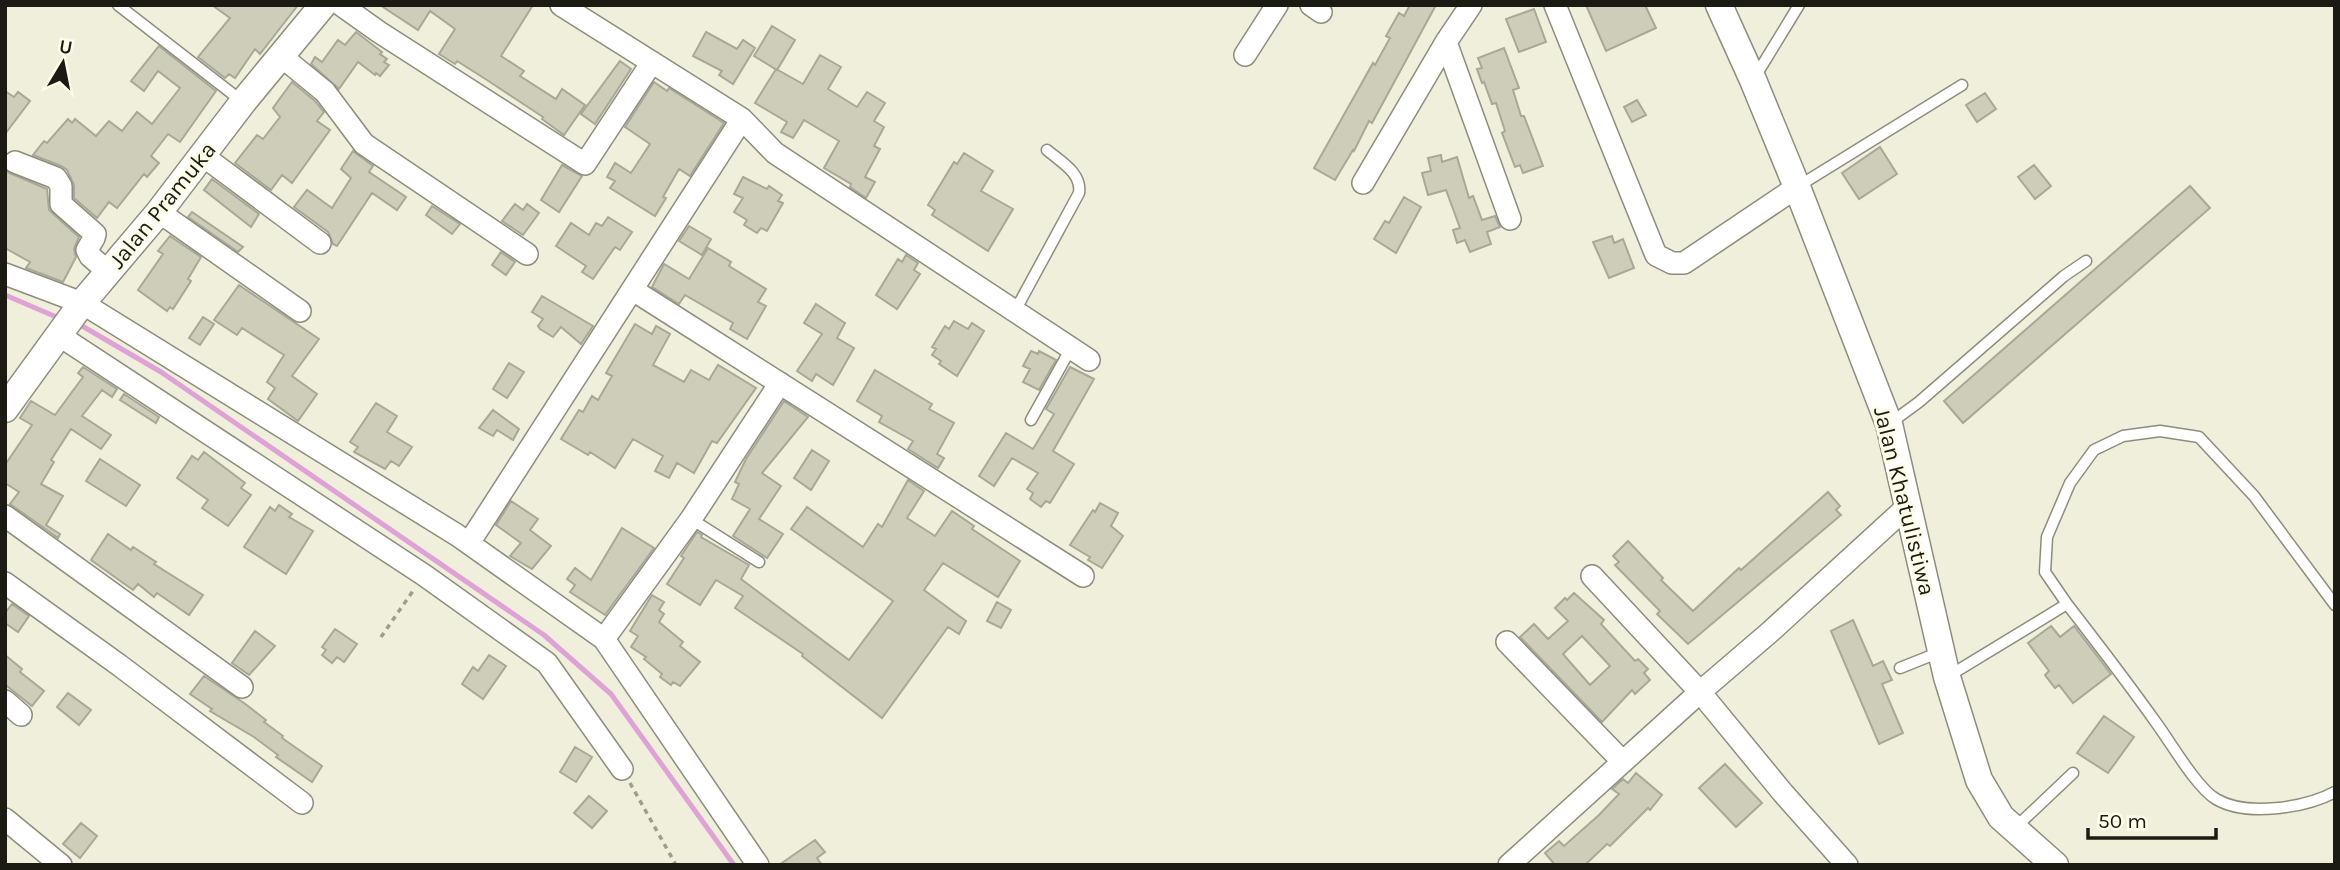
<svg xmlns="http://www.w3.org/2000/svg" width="2340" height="870" viewBox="0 0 2340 870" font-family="Karla,sans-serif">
<rect width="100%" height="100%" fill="#f0efdc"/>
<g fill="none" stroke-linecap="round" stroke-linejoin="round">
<path stroke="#dea2d6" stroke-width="5" d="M5,295l56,24
M77,323l84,49 383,263 67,59 123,171"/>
</g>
<path fill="#cecdba" stroke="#a9a896" stroke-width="2" fill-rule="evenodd" d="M212,5h86l-38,49 -5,-5 -20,29 -6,-4 -4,4 -27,-21 32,-39z
M380,5h153l-32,51 23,15 -4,5 36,23 6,-10 23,16 -21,30 -22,-16 1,-2 -56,-37 -30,-19 -2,3 -16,-10 16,-25 -25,-18 -12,19z
M1410,5h26l-64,118 -3,-2 -15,30 -1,-1 -18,30 -21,-12 59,-105 2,2 15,-27 -4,-2 13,-23 5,3z
M1586,5h59l11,23 -50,23z
M1534,9l12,33 -27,10 -13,-33z
M772,26l23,14 -18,30 -23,-14z
M356,32l26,20 -2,2 7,5 -3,3 5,3 -9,11 -4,-3 -1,2 -17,-13 -19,27 -28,-25 4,-7 7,5 16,-22 7,5z
M706,32l31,17 6,-9 12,8 -22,36 -14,-9 3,-4 -29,-15z
M159,46l57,45 -36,51 -12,-8 -17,22 8,7 -12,14 -3,-3 -27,34 -8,-6 -12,16 -23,-20v-13l-7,-15 -6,-4 -28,-11 11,-14 3,2 21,-24 4,4 3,-4 21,17 13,-15 13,10 15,-19 15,12 28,-36 -22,-17 -14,20 -13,-10z
M1504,48l15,40 -6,2 8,26h3l19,50 -20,7 -3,-8 -5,2 -13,-34 3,-2 -9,-28 -4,1 -8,-22 -2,1 -5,-14 5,-1 -4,-10z
M820,55l21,12 -13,22 29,18 10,-15 18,11 -11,18 10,6 -10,19 6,3 -15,28 10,5 -9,16 -16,-11 1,-3 -27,-16 15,-27 -35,-21 -11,18 -12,-6 6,-10 -32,-19 21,-34 27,15z
M620,61l11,8 -36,55 -14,-10z
M292,82l23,19 9,11 -7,9 13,9 -38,53 -10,-8 -11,15 -36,-27 22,-28 6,4 17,-22 -7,-9z
M654,82l13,9 2,-3 55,35 -34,53 -11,-7 -16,28 3,1 -11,18 -45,-28 5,-7 -8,-4 8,-14 16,10 19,-29 -25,-17z
M5,91l9,6 4,-5 12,9 -25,33z
M1985,93l11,16 -19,13 -11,-17z
M1637,100l9,15 -14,7 -8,-15z
M1880,147l17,27 -38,25 -17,-26z
M353,151l20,15 -4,6 37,25 -9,13 -25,-17 -35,53 -4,-2 -5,-12 -34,-25 13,-17 25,18 19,-30 -10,-9z
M964,153l29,18 -12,20 32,18 -25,42 -56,-36 3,-5 -7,-5 26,-43 3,2z
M1441,155l1,7 15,-5 12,41 4,-2 9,24 13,-4 5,11 -13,5 4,12 -21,8 -5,-12 -8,3 -4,-13 7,-2 -14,-38 -18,5 -6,-22 9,-2 -3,-13z
M562,165l20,11 -23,36 -18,-12z
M2034,165l17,21 -16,13 -17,-22z
M5,171l42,18 2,21 30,27 -5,12 2,8 -13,25 -37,-14 4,-6 -25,-14z
M743,177l24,12 2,-3 13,9 -4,6 5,2 -16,28 -6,-3 -4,5 -13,-8 3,-5 -13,-8 9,-14 -9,-4z
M212,179l47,35 -8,13 -47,-37z
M2190,186l20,22 -247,215 -19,-22z
M1404,197l17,10 -25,46 -22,-14 11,-18 4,2z
M515,204l8,6 4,-6 12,9 -16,22 -21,-14z
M432,206l28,18 -8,10 -26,-19z
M192,212l51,35 -5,5 -50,-35z
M608,217l24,15 -12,18 -5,-3 -22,32 -11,-7 4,-6 -30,-20 15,-23 18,12 7,-12 6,3z
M689,226l22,13 -9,16 -23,-14z
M170,236l31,21 -13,22 3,2 -18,28 -3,-2 -3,4 -29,-21 25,-36 -5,-3z
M1612,236l2,7 9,-4 11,29 -25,10 -16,-36z
M708,248l23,14 -2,4 37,23 -8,13 8,4 -19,33 -17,-10 3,-6 -48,-28 -6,9 -27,-17 12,-23 25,15z
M501,252l14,10 -9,13 -14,-10z
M906,255l12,8 -4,7 6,4 -23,35 -21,-14 22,-36 4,3z
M239,285l80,54 -27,37 25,18 -19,27 -30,-22 7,-11 -8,-6 17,-27 -42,-27 -5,7 -23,-15z
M542,296l51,30 -12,18 -20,-17 -8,10 -13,-8 -2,-3 5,-7 -11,-7z
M816,304l29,19 -8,15 17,10 -21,37 -17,-11 -4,7 -15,-10 25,-37 -18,-11z
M203,317l11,7 -14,21 -11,-7z
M954,321l14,8 4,-6 12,8 -27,45 -18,-12 2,-3 -9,-6 4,-6 -4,-2 13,-21 4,3z
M635,324l17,10 4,-8 14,8 -17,31 31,17 7,-12 18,10 9,-15 38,23 -39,55 -5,-2 -18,32 -17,-10 -8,15 -14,-7 8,-15 -30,-17 -18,29 -25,-16 -2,3 -27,-16 18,-29 4,2 9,-16 6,4 14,-24 -6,-3z
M1031,351l7,3 1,-3 17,9 -17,30 -16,-8 7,-13 -7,-3z
M509,363l15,9 -17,26 -14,-9z
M83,367l34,22 -5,8 -10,-7 -20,26 29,19 -10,14 -30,-20 -20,31 3,2 -13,22 22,12 -17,29 14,9 -2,4 -48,-34 9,-12 -14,-9v-18l27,-40 -12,-7 11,-17 24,14 28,-38 -5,-4z
M1070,367l24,12 -41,72 21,13 -24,39 -4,-2 -5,6 -11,-8 3,-6 -6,-4 11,-16 -26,-15 -18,28 -15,-10 27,-43 27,16 21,-35 -8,-5z
M875,370l57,34 -3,5 25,14 -17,31 7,4 -6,10 -30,-19 5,-8 -34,-19 3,-6 -25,-15z
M124,394l35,23 -3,6 -36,-23z
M784,401l24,16 -46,56 19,13 -22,33 24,15 -16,24 -34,-22 17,-27 -18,-10 7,-15 -4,-2 11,-23z
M376,403l21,13 -10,16 25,15 -13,19 -8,-5 -6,8 -31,-17 4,-5 -8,-5z
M493,410l26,19 -6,11 -16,-10 -4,6 -14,-8z
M812,450l17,11 -18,29 -17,-12z
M204,452l41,31 -4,5 10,7 -23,31 -26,-18 6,-8 -31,-22 15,-22 6,4z
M100,459l40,26 -14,21 -40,-25z
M908,480l16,11 -17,27 28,18 17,-25 22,15 -2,3 48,32 -22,36 -55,-34 -19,27 42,31 -7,13 -11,-7 -66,91 -80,-62 1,-2 -68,-46 8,-12 -27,-16 -16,25 -33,-21 17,-26 -3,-2 16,-24 5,3 -1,2 48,28 -8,14 108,81 44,-59 -102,-72 16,-22 56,40 15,-23 4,3z
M1828,492l12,14 -4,4 5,5 -153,129 -31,-30 3,-3 -45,-46 4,-3 -6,-6 15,-15 35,37 -2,2 32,31 46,-43 2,2z
M511,501l27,18 -8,11 21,16 -19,23 -22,-13 11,-13 -25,-18z
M1100,503l18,10 -7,13 12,10 -21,32 -14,-8 2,-3 -20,-12 23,-35 2,2z
M279,505l13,9 -3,3 24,14 -27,43 -42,-27 26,-40 5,4z
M622,528l32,20 -49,67 -35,-23 5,-7 -8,-6 8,-11 16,12z
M108,534l23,16 2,-3 23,15 -2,2 49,31 -14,20 -32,-22 -3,4 -16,-13 -5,6 -42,-30z
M1574,593l30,27 -3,4 34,37 3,-2 10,10 -4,4 6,7 -15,14 -3,-4 -30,32 -82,-85 14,-13 14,15 20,-18 -13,-13 10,-10 2,2zM1582,636l28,30 -20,19 -27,-31z
M652,595l12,7 -5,8 5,4 -5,8 24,20 -3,4 20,16 -20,24 -7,-4 -2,3 -11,-8 2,-3 -18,-15 2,-2 -15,-10 7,-11 -8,-5z
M997,602l14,8 -10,18 -14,-7z
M12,604l17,12 -11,16 -13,-9v-10z
M1853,620l20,46 10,-5 9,19 -10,4 21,49 -24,11 -48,-113z
M2051,626l9,11 14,-11 37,48 -38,29 -14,-18 -4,3 -10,-13 4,-4 -21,-28z
M335,629l22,15 -13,18 -7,-5 -5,6 -10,-8 4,-5 -4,-3z
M255,631l20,15 -26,29 -17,-12z
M5,655l17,14 -2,3 24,19 -12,15 -25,-20 -2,2z
M489,655l17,11 -23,33 -21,-15 11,-17 5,4z
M204,676l40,27 22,17 -2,2 19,14 -1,2 40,28 -10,16 -36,-25 2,-2 -24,-18 -44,-26 2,-2 -22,-15z
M68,693l23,17 -12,15 -22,-18z
M2104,716l30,21 -26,36 -31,-20z
M575,747l17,10 -16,25 -16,-10z
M1725,764l37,39 -26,24 -37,-39z
M1636,773l26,22 -12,15 -2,-2 -38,38 -3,-2 -22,21h-30l-10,-12 14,-12 5,5 35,-31 20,-21 -7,-5 11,-10 5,4z
M589,796l18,15 -15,17 -18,-15z
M81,823l16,13 -17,22 -17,-14z
M815,840l10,12 -8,6 5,7h-43z"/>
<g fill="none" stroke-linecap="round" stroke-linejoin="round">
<g stroke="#8e8d7b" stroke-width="13">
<path id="service" d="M118,5l125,97
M1755,77l44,-72
M1797,187l165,-102
M1015,311l64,-118c3,-20 -18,-31 -32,-43
M1031,420l40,-72
M1889,424l30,-22 145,-126 22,-15
M691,519l68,43
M2067,604c31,40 61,79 90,120 14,19 40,64 59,75 30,18 89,9 119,-7
M1900,668l40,-16
M1947,677l120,-73 -22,-32 2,-35 23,-54 24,-33 29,-14 37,-5 39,6 55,59 81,109
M2015,828l58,-55"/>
</g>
<g stroke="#8e8d7b" stroke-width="24">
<path id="minor" d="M341,5l38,27 206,132 67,-102
M561,5l181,114 33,34 314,207
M1311,5l10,7
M1555,5l101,250 16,8h12l113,-76
M1446,42l64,177
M1245,55l32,-50
M281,56l44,36 39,52 163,110
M202,155l118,88
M15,162l41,16 5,8v18l34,30 -1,4 -7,12 3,6 18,16
M1363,183l83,-141 25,-37
M159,212l141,99
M5,274l77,29 375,232 147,104 154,226
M633,290l450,286
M60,336l364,239 123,88 75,106
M5,516l237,171
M469,543l273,-424
M5,583l114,82 183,138
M604,639l87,-120 89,-136
M1507,642l116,120
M5,701l16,14
M5,819l56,46
M1509,865l191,-173 -108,-116
M1847,865l-64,-72 -83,-101 70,-60 139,-127"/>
</g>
<g stroke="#8e8d7b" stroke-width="29">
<path id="tertiary" d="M1719,5l34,75 44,107 92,237 58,253 32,103 22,37 54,48
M5,409l77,-106 77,-91 84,-110 80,-97"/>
</g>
<path stroke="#9e9d8f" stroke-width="3.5" stroke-dasharray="5 5" stroke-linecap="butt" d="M381,637l34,-49
M630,783l46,82"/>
<use href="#service" stroke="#fff" stroke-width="10"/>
<use href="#minor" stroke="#fff" stroke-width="21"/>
<use href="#tertiary" stroke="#fff" stroke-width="26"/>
</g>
<g text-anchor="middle" stroke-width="6" stroke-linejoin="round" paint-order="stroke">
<g font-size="23" fill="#1b1b14" stroke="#fefde9">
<text transform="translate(162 205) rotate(-51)" y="8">Jalan Pramuka</text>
<text transform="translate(1905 501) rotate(76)" y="8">Jalan Khatulistiwa</text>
</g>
</g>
<rect width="2340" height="870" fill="none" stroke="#1b1b14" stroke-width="14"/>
<g transform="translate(63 63) rotate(10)" stroke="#fefde9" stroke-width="5" paint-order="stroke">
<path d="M0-5L12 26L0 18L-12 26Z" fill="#1b1b14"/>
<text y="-10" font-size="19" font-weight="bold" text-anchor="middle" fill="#1b1b14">U</text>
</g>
<path d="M2088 828v10h128v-10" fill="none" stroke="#1b1b14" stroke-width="3.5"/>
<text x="2098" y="828" font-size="21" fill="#1b1b14" stroke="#fefde9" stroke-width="5" paint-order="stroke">50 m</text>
</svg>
